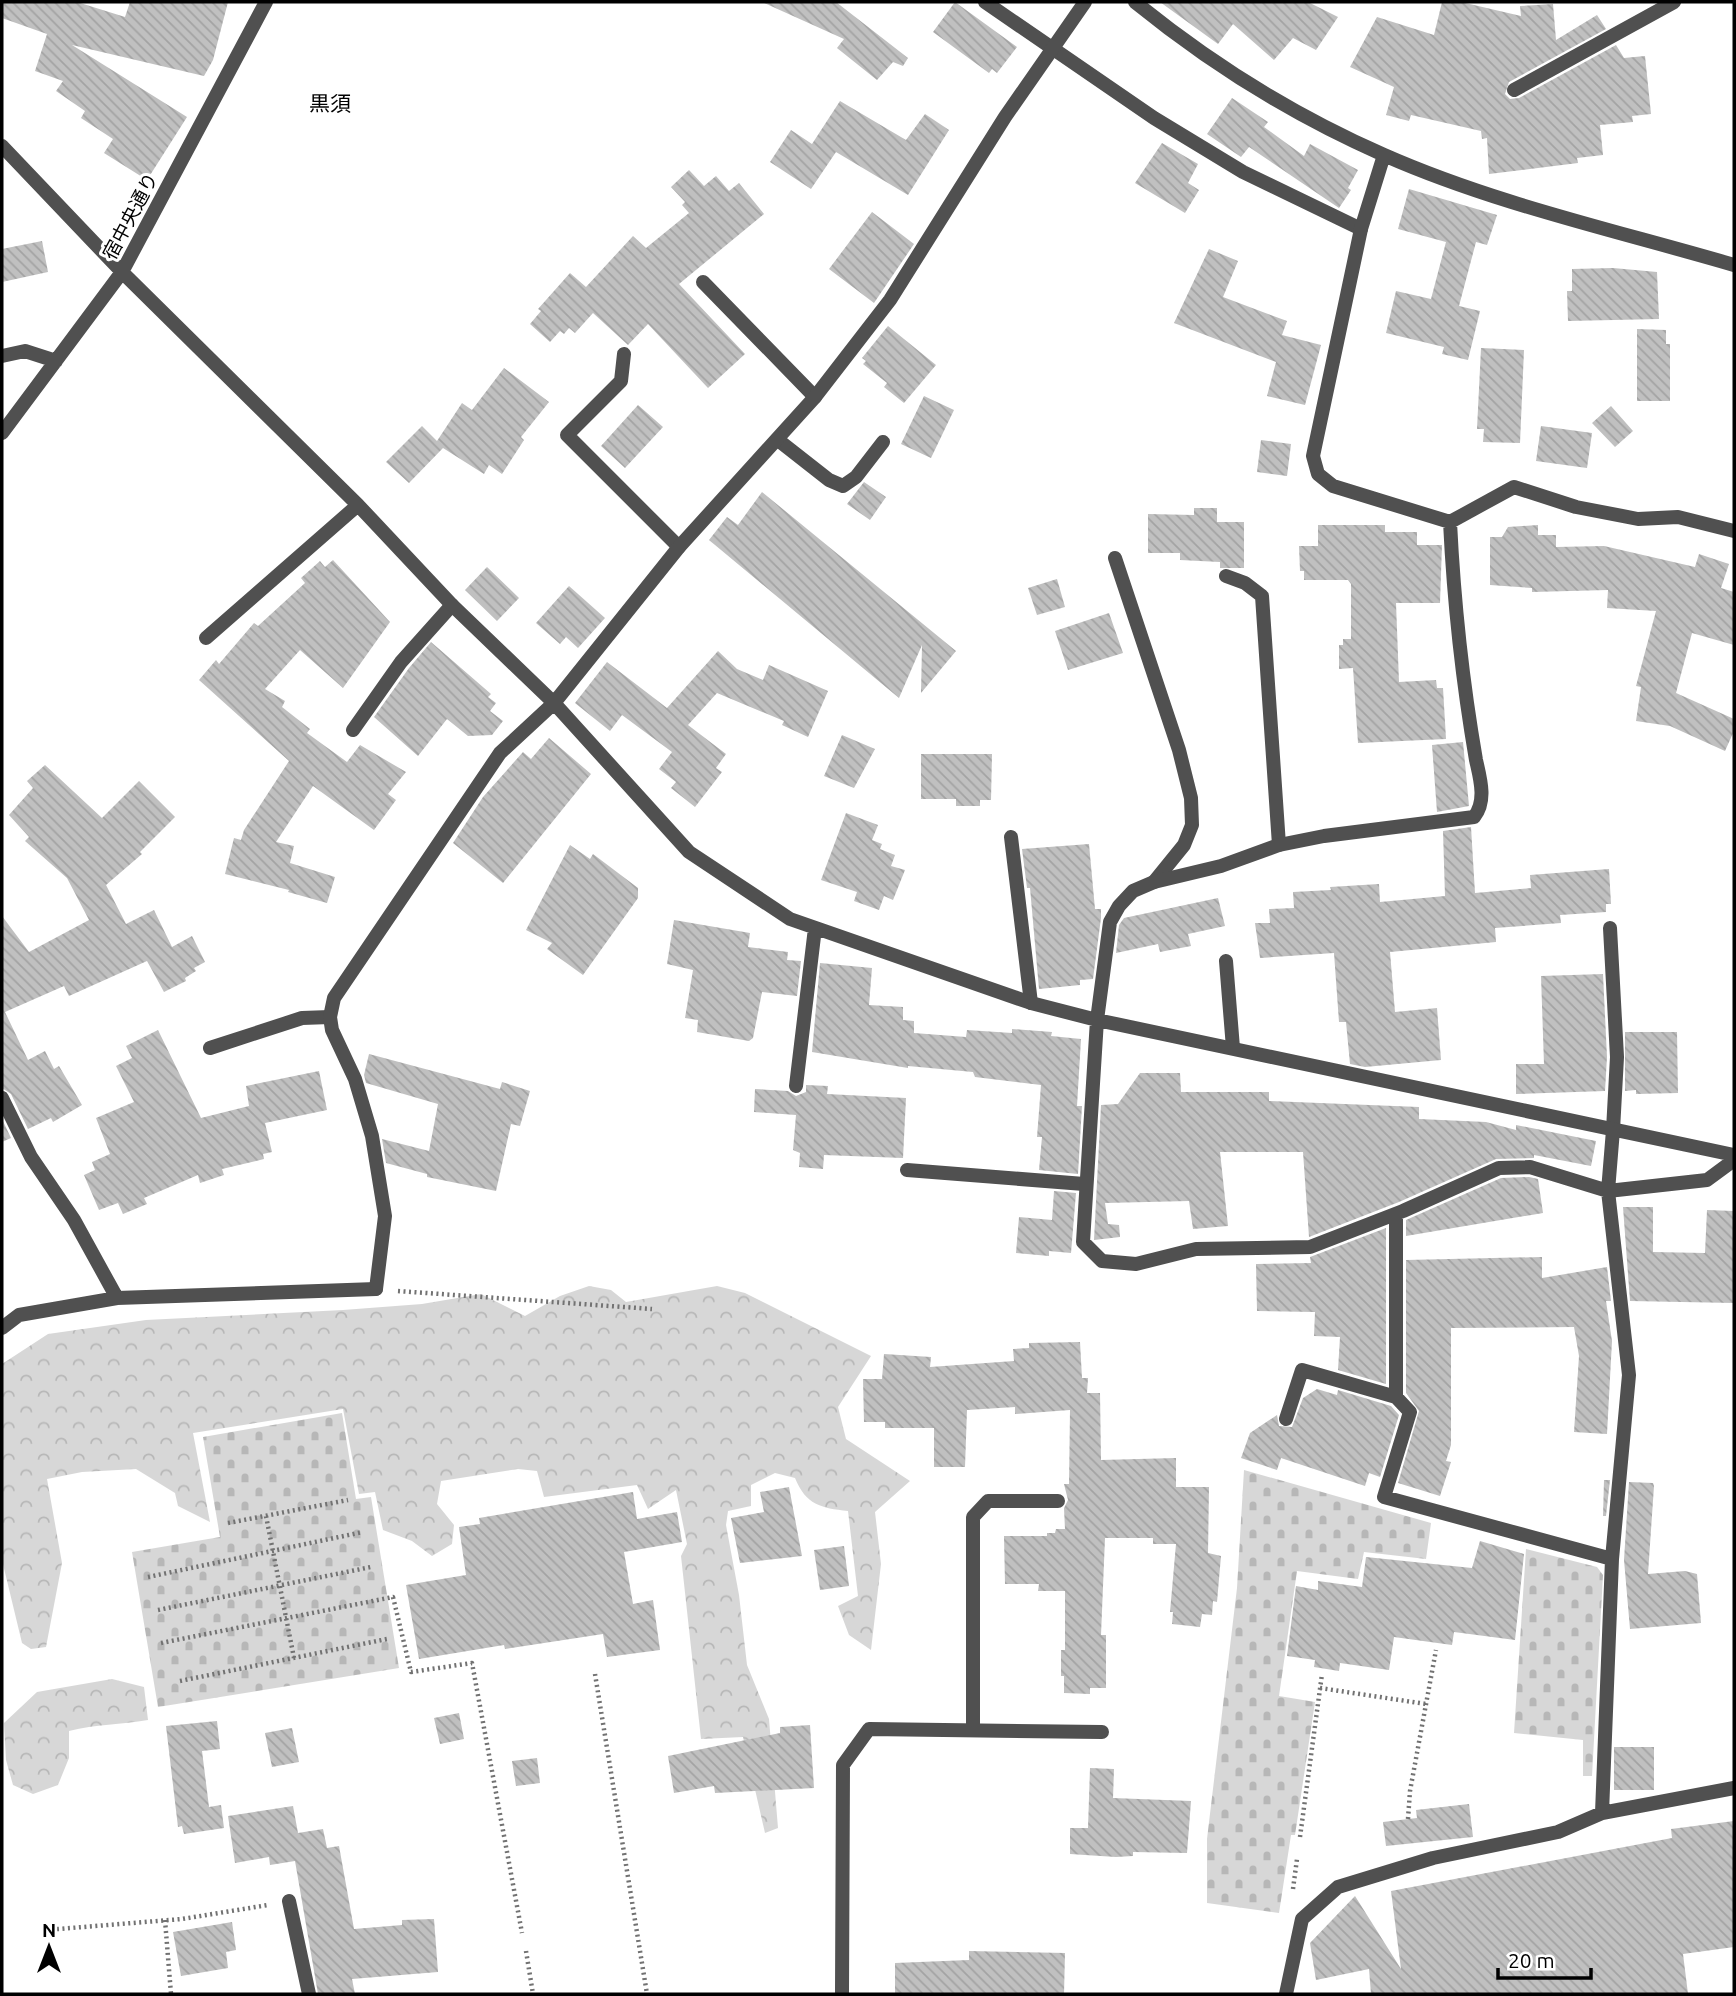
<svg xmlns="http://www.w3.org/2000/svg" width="1736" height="1996" viewBox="0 0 1736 1996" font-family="Ubuntu,'Noto Sans JP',sans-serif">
<defs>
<pattern id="forest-crowns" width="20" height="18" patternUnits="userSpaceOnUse" patternTransform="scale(1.75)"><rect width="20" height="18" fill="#d7d7d7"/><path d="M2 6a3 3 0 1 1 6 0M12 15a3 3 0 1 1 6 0" fill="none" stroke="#b7b7b7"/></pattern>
<pattern id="cemetery-stones" width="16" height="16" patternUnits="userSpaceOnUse" patternTransform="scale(1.75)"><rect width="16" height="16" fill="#d7d7d7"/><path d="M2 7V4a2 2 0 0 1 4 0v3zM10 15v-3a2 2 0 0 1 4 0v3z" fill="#b7b7b7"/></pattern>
<pattern id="building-back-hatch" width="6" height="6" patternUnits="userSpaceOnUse" patternTransform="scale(1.75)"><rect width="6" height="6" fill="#c0c0c0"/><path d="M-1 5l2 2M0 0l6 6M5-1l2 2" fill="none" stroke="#a3a3a3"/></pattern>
</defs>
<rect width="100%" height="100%" fill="#fff"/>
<path fill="url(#forest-crowns)" d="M589,1286l22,4 15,12 91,-16 28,7 126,63 -33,51 8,32 64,42 -35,31 6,52 -10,86 -22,-15 -11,-29 20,-10 -10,-85c-27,-3 -42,-6 -53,-33l-20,-5 -24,12v21l-23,5 -2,14 13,70 8,70 22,54 9,109 -13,5 -22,-96 -42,2 -20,-183 6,-12 -11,-54 -28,19 -11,-24 -93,12 -7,-26 -19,-2 -77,12 -4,23 17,21 -2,19 -20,12 -20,-15 -29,-11 -8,-38 -16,2 -16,-85 -150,24 17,89 -32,-16 -3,-13 -39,-24 -54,3 -35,7 15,84 -16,84 -15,2 -9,-6 -20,-83v-196l46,-30 98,-14 197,-10 79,-6 59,-10 44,22 35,-20z
M112,1679l32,8 4,33c-27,5 -52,4 -79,11v27l-11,27 -25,9 -20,-9 -7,-25 -2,-37 33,-31z"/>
<path fill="url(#cemetery-stones)" d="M342,1413l14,86 15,-2 28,171 -241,39 -26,-155 88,-15 -17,-100z
M1244,1470l187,53 -5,36 -62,-7 -6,27 -61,-8 -18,125 36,6 -20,133h-4l-12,78 -72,-10v-64l30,-251z
M1526,1549l71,18 6,8 -11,201h-9v-36l-69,-7z"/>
<path fill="url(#building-back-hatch)" d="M2,2h75l48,15 5,-15h98l-15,58 -9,16 -132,-31 115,72 -40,63 -43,-27 9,-14 -32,-21 4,-7 -29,-20 7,-10 -28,-10 12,-37 -45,-16z
M762,2h74l72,56 -5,8 -10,-4 -16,18 -40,-32 7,-9z
M955,2l62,45 -20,26 -5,-4 -3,4 -56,-41z
M1160,2h148l30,15 -22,33 -23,-12 -19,22 -41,-36 -15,20z
M1442,2h19l60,14 -1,-10 33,-2 3,36 41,-25 9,14 -97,53 -4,12 5,5 9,-1 97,-53 8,13 21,-2 6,58 -19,2 1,6 -33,3 3,30 -26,3 1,5 -89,11 -2,-36 -5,1 -1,-8 -70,-16 -2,6 -23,-6 8,-28 -44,-20 27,-50 57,18z
M1232,98l36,24 -4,5 40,29 6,-12 48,26 -10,18 3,2 -12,18 -90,-61 -8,10 -34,-23z
M840,101l66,39 19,-26 24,16 -41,65 -72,-43 -25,37 -41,-27 21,-32 21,14z
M1162,143l36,21 -10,19 11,7 -14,23 -50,-30z
M689,170l15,16 12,-10 13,15 10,-8 25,31 -85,70 66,70 -37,34 -60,-64 -20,21 -35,-32 -18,20 -6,-5 -5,6 -4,-3 -10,11 -20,-18 11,-13 -3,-2 32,-36 16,14 47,-51 13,12 43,-35 -7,-8 3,-3 -14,-15z
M1409,189l88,26 -10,30 -11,-3 -17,64 21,5 -12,49 -26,-6 2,-7 -58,-14 10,-42 35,8 15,-57 -48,-13z
M872,212l42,32 -40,59 -45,-34z
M42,241l6,31 -46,10v-33z
M1209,249l29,12 -15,36 64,24 -5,14 39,10 -16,60 -38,-9 9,-34 -102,-39z
M1613,268l44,4 2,47 -91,2 -1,-30h5v-22z
M888,326l48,39 -32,38 -20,-16 3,-4 -24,-19 3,-3 -4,-3z
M1637,329l29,1v14h4v57h-33z
M1481,348l43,2 -4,93 -37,-1 1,-13h-7z
M504,368l45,34 -28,35 3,3 -22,34 -13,-9 -5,9 -41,-26 -34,35 -23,-21 36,-36 15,15 25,-38 10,7z
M924,396l30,14 -23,48 -30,-14z
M638,405l25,22 -38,41 -24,-22z
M1611,406l22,25 -18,16 -23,-24z
M1541,426l51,7 -5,35 -51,-7z
M1261,440l30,4 -4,32 -30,-4z
M864,482l22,15 -16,23 -23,-16z
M762,492l194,159 -35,42 1,-48 -23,53 -190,-158 18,-23 11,8z
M1194,508h23v14h27v46h-24v-6l-40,-2v-7h-32v-39l46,1z
M1318,525h67v7h32v13h25l-2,58h-44l3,79 37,-2 1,8h6l3,51 -88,4 -5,-75 -14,1v-24h4v-6h8v-55l-3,-4h-44v-9h-4l-1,-25h19z
M1538,525v10h18v12l48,-1 91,21 4,-13 30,10 -8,24 13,4v53l-42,-12 -16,60 58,26v12l-9,20 -55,-25 -34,-5 5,-34 -5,-1 20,-75 -49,-3 1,-18 -76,2v-4l-42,-3v-48h12l6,-10z
M333,560l57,62 -47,66 -43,-38 -35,39 20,12 -3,6 28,22 -3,4 40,29 13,-17 46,27 -18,22 8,6 -22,30 -61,-44 -37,56 18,4 -4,17 45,14 -8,26 -39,-11 1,-2 -64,-16 9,-36 7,2 3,-10 45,-69 -90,-81 17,-20 3,4 35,-41 4,3 47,-43 -4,-5 19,-17 5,6z
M487,567l32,31 -22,23 -32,-31z
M1057,579l8,28 -28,8 -9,-27z
M569,586l36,32 -27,30 -12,-11 -6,7 -24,-21z
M1109,613l14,40 -55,17 -13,-39z
M431,642l60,52 -3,3 8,6 -6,8 13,10 -11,14 -24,1 -21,-17 -29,37 -44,-39 35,-49z
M718,651l19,18 26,11 6,-15 59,26 -20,46 -26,-12 2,-4 -67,-28 -29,32 38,29 -10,14 6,4 -27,35 -24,-19 5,-6 -17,-13 13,-17 -50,-37 -12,16 -35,-28 32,-41 60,46z
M842,735l33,14 -21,39 -30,-12z
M549,738l42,36 -88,109 -50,-40 30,-46 40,-45 8,7z
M1463,742l6,64 -32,6 -5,-67z
M921,754h71l-1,46h-11v6h-24v-7h-35z
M45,765l57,53 37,-37 36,36 -35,35 2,2 -36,31 20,39 28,-14 18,37 20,-11 13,26 -11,6 2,3 -11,7 1,3 -22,11 -17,-31 -78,35 -5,-10 -59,26 23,48 17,-9 9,18 5,-3 23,39 -29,17 -2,-4 -23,11 -17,-35 -9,-6v-172l27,36 60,-32 -22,-42 -42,-37 4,-4 -20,-22 24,-27 -6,-7z
M846,813l32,12 -6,15 10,4 -2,5 15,6 -4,11 14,4 -12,30 -9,-4 -5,14 -25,-9 3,-9 -36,-12z
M1471,827l4,66 56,-5 -1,-13 79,-6 2,35h-5v8l-46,3 1,8 -66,5 1,14 -106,10 5,60 42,-4 4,52 -76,7 -15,-3 -4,-42h-7l-5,-69 -74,5 -5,-35h15l-1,-14 25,-1 -1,-16 38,-2 -1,-3 49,-3 1,18 65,-6 -2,-65z
M1089,844l6,65h6v9l-8,61 -13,1v5l-41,4 -9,-101h-3l-5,-39z
M570,845l20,14 3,-5 45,34v10l-55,77 -36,-26 5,-6 -26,-13z
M1218,898l7,28 -37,8 3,12 -31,6 -2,-8 -42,9 3,-28 5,-7z
M674,920l76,13 -2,14 40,5 -1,8 14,1 -4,35 -35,-4 -9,46 -4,3 -52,-9 1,-12 -13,-2 8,-48 -26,-6z
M820,963l52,5 -3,37 34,2v13l11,1v12l52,4 1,-7 45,3v-4l40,3 -1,4 30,3 -4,67h5l-4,68 -39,-4 3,-33h-5l4,-52 -66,-8 -2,-5 -65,-6v2l-96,-16z
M1603,974l4,83 -2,34 -89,3v-30h28l-3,-88z
M158,1030l43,88 48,-12 -3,-20 73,-15 8,39 -62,13 7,29 -9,2 1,5 -42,10 2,6 -24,8 -2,-8 -54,23 3,6 -24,10 -5,-11 -19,7 -15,-35 11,-5 -3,-8 18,-8 -14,-36 38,-16 -18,-36 16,-8 -6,-12z
M1625,1032h52l1,61 -42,1v-4l-11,1z
M369,1054l131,35 2,-7 28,9 -10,35 -9,-2 -15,67 -69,-14v-3l-41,-11 -4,-24 47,12 9,-47 -72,-21 -2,-8z
M1140,1073h40l1,19h88v9l150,6v12l67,3 30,8v-5l80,16 -5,25 -57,-11v3l-38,1 -97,43 -90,35 -6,-85h-83l8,74 -35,3 -4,-28 -84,2 3,21 11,1 1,12 -26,3 7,-135 17,-1z
M806,1085l22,1 -1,8 79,4 -3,60 -79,-3 -1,14 -24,-2 1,-14 -7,-3 3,-35 -42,-3 1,-23 33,2 8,5 10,-4z
M2,1119l9,19 -9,4z
M1529,1177l9,2 5,34 -137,23v-16l95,-42z
M1054,1191l22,2 -5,60 -22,-2v5l-33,-3 3,-36 33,3z
M1623,1207h30v45l52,1 2,-43 27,1v92l-104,-2z
M1386,1228v156l-48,-14 2,-33 -26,-1 1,-24 -58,-1 -1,-47 55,-1 -1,-6z
M1542,1257v21l65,-11 4,34h-5l6,40 -5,93 -33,-2 5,-76 -5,-29 -123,1v117l-5,16 5,1 -11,34 -42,-13 21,-72 -13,-18v-133z
M1080,1342l2,36h6l-1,15h13l1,67 75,-2v29h33l-1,66 13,3 -4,46 -4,-1 -1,14 -10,-1 -2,13 -28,-3 1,-12h-3l6,-68h-23v-6h-48l-4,97h5v53h-16v6l-26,-1v-17h-3v-26h4v-59h-27l1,-7h-34l-1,-48h43v-3h8l1,-4h9l-1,-21 4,-8 -4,-16h5l1,-74 -55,4v-7l-48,3 -2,57h-31v-39h-49v-6h-21l-1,-43h19l2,-25 47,3 -1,10 84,-6 -1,-12 16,-1v-5z
M1317,1389l20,6 1,-5 53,16 8,9 -19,62 -11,-4 -4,13 -84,-28 -4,12 -36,-12 9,-25 27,-18 2,11 13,1 11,-29z
M1604,1480h6l-4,36h-3z
M1629,1482l24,1 1,3 -6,88 37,-3 12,3 4,49 -71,6 -6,-69z
M789,1487l13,69 -62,7 -9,-45 33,-6 -4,-20z
M633,1492l4,27 40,-7 5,30 -58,10 9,52 20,-4 7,50 -53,7 -4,-23 -98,15 -1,-4 -85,14 -13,-74 60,-10 -7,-48 21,-3 -1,-6z
M1480,1541l44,13 -9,86 -61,-8 -2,13 -58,-8 -5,33 -49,-7 -1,8 -25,-4 1,-7 -28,-4 9,-70 22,4v-9l44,6 4,-30 106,11z
M844,1546l5,40 -29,4 -6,-40z
M459,1713l5,26 -24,5 -6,-26z
M217,1721l3,28 -18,2 7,56 12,-2 3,23 -40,6 -2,-8 -4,1 -12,-101z
M810,1725l4,63 -99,5 -1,-7 -40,7 -6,-37 112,-23v-6z
M292,1728l7,34 -27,5 -7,-34z
M1614,1747h40v43h-40z
M537,1758l3,25 -24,3 -4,-25z
M1090,1768l24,1 -1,29 78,3 -4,52 -54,-1v4l-17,1 -46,-3v-26h18z
M1469,1804l4,33 -87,9 -3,-24 34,-4 -1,-8z
M293,1806l5,27 25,-4 4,19 12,-2 15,83 48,-4v-5l32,-1 4,53 -86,7 3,15h-37l-23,-133 -25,4 -1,-8 -34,6 -7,-47z
M1734,1821v126l-51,7 5,40h-317l-2,-25 -53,11 -6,-37 45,-47 46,73 -10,-78 281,-53 -1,-9z
M232,1922l4,28 -10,2 2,16 -47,8 -8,-44z
M969,1951l96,2 -1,41h-169v-31l74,-3z"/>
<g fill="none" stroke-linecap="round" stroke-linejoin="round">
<path stroke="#727272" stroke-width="4.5" stroke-dasharray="2 3.5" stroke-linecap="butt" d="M398,1291l254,18
M266,1516l28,142
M228,1523l120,-23
M148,1577l215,-45
M158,1610l213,-43
M161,1643l232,-46 18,75 61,-9 50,270
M595,1674l52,320
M180,1681l207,-42
M1320,1688l106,16
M1408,1819l2,-28 26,-141
M1300,1837l22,-163
M1293,1889l4,-30
M165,1920l6,74
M46,1930l136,-11 86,-14
M526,1951l7,43"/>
<path stroke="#505050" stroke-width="14" d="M985,2l169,116 89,54 118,57
M1514,90l160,-88
M703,282l112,115
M624,354l-3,27 -54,54 112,112
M778,440l51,40 14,6 13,-9 27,-35
M1115,558l64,192 12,48 1,27 -8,20 -30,37
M1226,576l19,7 17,13 17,249
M353,730l48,-68 51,-57
M1011,837l20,166
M1610,928l7,129 -4,73
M1226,961l7,87
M210,1048l92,-30 28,-1
M2,1098l29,59 43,63 43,78 -98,17 -17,13
M907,1170l177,14
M117,1298l259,-9"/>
<path stroke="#505050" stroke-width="14" d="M1135,2c75,61 160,114 249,153 111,49 234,76 350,110
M2,146l120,126 236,233 94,100 102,98 135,149 101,67 241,84 66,17 637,135
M1384,155l-23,74 -48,227 5,18 15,12 117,36 64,-35 62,20 62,12 40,-2 56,14
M2,356l23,-5 31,10
M2,433l120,-161 144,-270
M1450,522c4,82 12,157 26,238 4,18 11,41 -2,57l-150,19 -45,9 -58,21 -67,16 -21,9 -14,15 -9,16 -13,98 -14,222 19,19 34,3 60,-15 114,-2 93,-36 96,-43 31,-1 78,24 99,-11 27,-20
M206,638l152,-133
M796,1086l19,-158
M1396,1214v183l14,15 -26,85 228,62 -10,254
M376,1289l9,-73 -13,-80 -17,-57 -23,-49 -2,-13 4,-19 166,-245 54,-50 125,-156 136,-150 75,-97 115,-183 80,-115
M1286,1419l16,-49 94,27
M1612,1559l17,-184 -21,-184 5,-61
M973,1730v-213l15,-16h70
M289,1901l20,93
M842,1994l1,-229 26,-36 233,3
M1286,1994l16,-75 36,-32 95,-29 125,-26 44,-19 132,-25"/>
</g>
<g text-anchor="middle" stroke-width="6" stroke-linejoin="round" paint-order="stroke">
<g font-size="19" fill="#000" stroke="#fff">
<text transform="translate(130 216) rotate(-62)" y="7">宿中央通り</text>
</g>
<g font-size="21" fill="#000" stroke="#fff">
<text x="330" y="111">黒須</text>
</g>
</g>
<rect width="1736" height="1996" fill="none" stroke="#000000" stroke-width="7"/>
<g transform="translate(49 1947)" stroke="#ffffff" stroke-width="5" paint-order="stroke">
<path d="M0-5L12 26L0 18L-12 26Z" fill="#000000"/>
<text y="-10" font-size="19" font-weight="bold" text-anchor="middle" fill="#000000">N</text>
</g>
<path d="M1498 1968v10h93v-10" fill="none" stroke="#000000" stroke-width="3.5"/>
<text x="1508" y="1968" font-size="21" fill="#000000" stroke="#ffffff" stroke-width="5" paint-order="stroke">20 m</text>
</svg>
